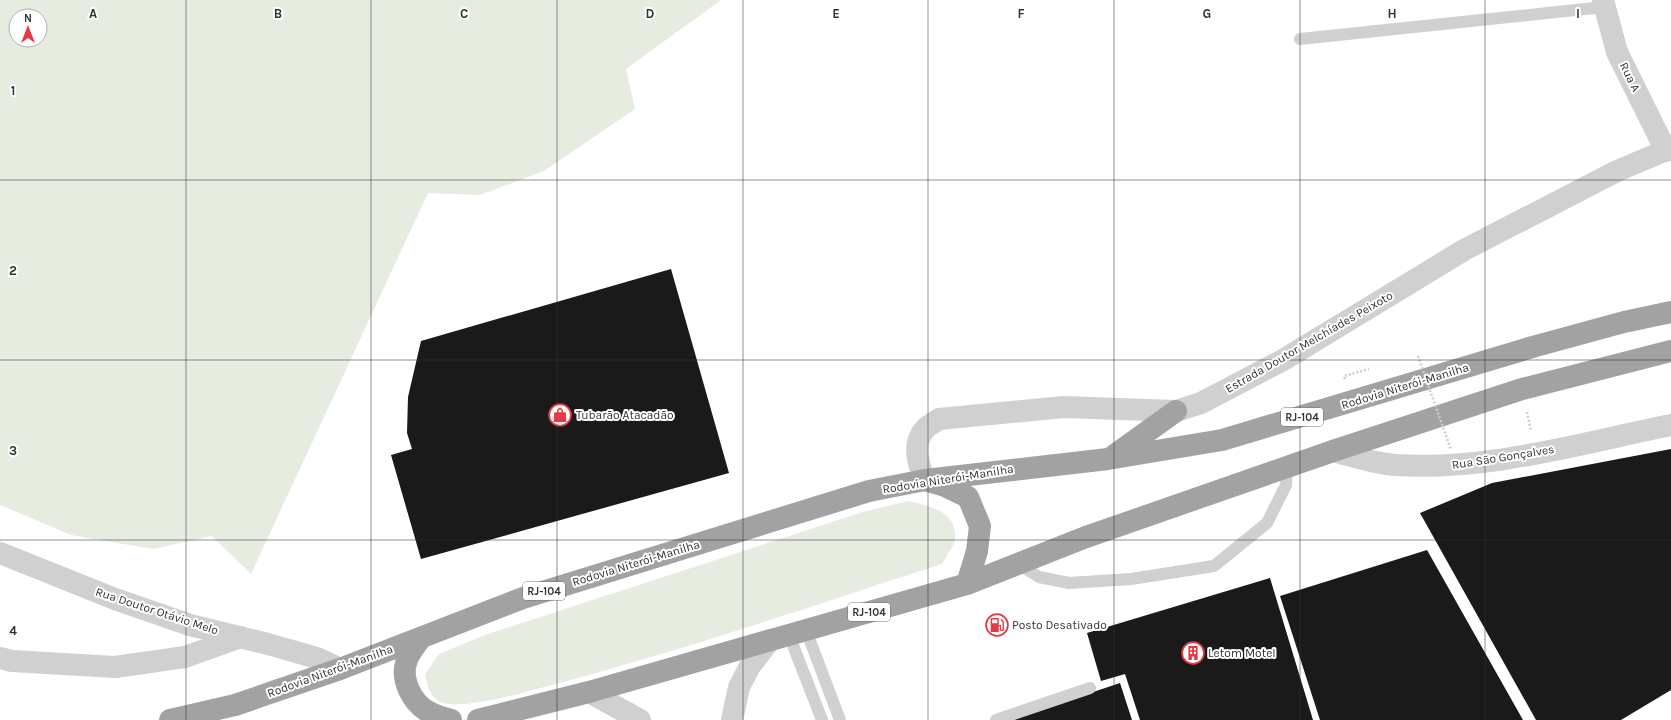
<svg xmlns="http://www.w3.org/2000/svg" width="1671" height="720" viewBox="0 0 1671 720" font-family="Karla,sans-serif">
<rect width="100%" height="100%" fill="#fff"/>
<path fill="#e6ecdf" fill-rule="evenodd" d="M0,0h721l-95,69 9,40 -91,62 -64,24 -52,-2 -177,381 -39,-38 -59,13 -82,-14 -71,-30zM16,16h24v24h-24z
M909,501c20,5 48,10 46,38 -1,7 -9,18 -13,25 -136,44 -273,91 -413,127 -17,5 -74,19 -89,11 -11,-7 -13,-17 -15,-28l14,-20 46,-19 381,-124z"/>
<path fill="#1a1a1a" d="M671,269l58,204 -308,86 -30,-104 21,-6 -5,-16 1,-36 13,-56z
M1671,449v241l-50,30h-85l-116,-207 72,-30z
M1427,550l96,170h-203l-40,-124z
M1270,578l43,142h-173l-15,-46 -24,7 -14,-48z
M1120,683l12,37h-123z"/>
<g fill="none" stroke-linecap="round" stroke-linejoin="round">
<path stroke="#cdcdcd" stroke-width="2.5" stroke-dasharray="2 2" stroke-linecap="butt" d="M1345,379l-1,-3 25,-7
M1527,412l4,19"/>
<path stroke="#d0d0d0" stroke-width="12" d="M1300,39l304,-32
M1018,564l21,13 30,6 62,-4 83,-13 53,-43 19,-38 1,-18
M806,630l34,90
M789,635l33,85
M996,720l94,-32"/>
<path stroke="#d0d0d0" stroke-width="22" d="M1603,0l14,52 49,99
M1333,451c20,5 42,13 63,14 92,6 185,-22 275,-40
M0,553l115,46 75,26 78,19 49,14 23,11
M0,658l12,3 103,6 70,-10 56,-20"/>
<path stroke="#d0d0d0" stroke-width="22" d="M925,480c-7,-16 -14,-37 1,-52 3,-3 9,-6 13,-9l125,-12 112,4 25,-8 82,-43 181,-110 153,-79 54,-23
M589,692l51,28
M732,720l7,-33 11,-21 20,-26"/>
<path stroke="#a2a2a2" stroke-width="22" d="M1112,457l64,-46
M928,481l17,5 23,11 12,29 -3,25 -10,33
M420,639c-5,7 -12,15 -14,24 -5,17 6,39 21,48 7,4 16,7 24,9
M170,720l65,-15 105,-36 183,-71 346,-107 56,-11 183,-21 114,-19 314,-94 88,-24 47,-10
M478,720l111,-28 378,-108 119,-47 247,-86 189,-62 149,-38"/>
<path stroke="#cdcdcd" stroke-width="2.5" stroke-dasharray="2 2" stroke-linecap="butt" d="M1418,356l33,94"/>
</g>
<path fill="none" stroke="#333" stroke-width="1" stroke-opacity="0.55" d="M186,0v720M371,0v720M557,0v720M743,0v720M928,0v720M1114,0v720M1300,0v720M1485,0v720M0,180h1671M0,360h1671M0,540h1671"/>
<defs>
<g id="shop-ring" transform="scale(1.15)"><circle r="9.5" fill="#fff" stroke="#e63946" stroke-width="1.5"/><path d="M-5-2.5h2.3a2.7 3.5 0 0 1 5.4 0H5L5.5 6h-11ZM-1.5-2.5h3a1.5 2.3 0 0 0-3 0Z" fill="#e63946"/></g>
<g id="fuel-ring" transform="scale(1.15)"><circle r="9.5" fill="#fff" stroke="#e63946" stroke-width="1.5"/><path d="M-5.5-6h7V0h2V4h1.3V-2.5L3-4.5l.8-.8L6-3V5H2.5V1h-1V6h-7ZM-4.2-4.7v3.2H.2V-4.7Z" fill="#e63946"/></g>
<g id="building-ring" transform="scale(1.15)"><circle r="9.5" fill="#fff" stroke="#e63946" stroke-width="1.5"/><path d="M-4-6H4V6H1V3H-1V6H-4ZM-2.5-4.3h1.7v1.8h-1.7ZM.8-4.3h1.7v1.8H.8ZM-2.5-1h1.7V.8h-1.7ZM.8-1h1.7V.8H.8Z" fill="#e63946"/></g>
</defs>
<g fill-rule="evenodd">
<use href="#shop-ring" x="560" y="415"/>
<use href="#fuel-ring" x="997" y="625"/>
<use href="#building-ring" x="1193" y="653"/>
</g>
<g text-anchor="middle" stroke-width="4" stroke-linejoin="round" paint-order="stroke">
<g fill="#fff" stroke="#707070" stroke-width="1">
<rect x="1281" y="408" width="42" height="18" rx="3"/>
<rect x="523" y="582" width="42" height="18" rx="3"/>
<rect x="848" y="603" width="42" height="18" rx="3"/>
</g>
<g font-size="11" font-weight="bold" fill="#333">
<text x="1302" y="421">RJ-104</text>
<text x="544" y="595">RJ-104</text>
<text x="869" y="616">RJ-104</text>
</g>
<g font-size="12" fill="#333" stroke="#fff">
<text transform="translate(1630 77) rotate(64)" y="4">Rua A</text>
<text transform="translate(1309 342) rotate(-30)" y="4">Estrada Doutor Melchíades Peixoto</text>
<text transform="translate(1405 386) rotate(-17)" y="4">Rodovia Niterói-Manilha</text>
<text transform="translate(1503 457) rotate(-9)" y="4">Rua São Gonçalves</text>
<text transform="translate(948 479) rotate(-9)" y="4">Rodovia Niterói-Manilha</text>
<text transform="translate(636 563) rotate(-17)" y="4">Rodovia Niterói-Manilha</text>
<text transform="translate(157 611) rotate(18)" y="4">Rua Doutor Otávio Melo</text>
<text transform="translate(330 671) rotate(-20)" y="4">Rodovia Niterói-Manilha</text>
</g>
<g font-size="12" fill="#333" stroke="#fff" text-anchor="start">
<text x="576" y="419">Tubarão Atacadão</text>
<text x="1012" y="629">Posto Desativado</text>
<text x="1208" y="657">Letom Motel</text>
</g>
</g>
<g font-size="13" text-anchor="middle" font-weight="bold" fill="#333" stroke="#fff" stroke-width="4" stroke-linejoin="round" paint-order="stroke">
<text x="93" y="18">A</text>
<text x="278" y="18">B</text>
<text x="464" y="18">C</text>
<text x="650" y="18">D</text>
<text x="836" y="18">E</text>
<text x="1021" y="18">F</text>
<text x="1207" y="18">G</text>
<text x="1392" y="18">H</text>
<text x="1578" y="18">I</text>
<text x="13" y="95">1</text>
<text x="13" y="275">2</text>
<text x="13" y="455">3</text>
<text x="13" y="635">4</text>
</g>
<g transform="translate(28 28)"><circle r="19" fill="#ffffff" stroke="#adadad"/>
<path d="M0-3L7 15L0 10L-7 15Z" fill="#e63946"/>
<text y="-6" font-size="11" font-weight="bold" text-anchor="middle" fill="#333333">N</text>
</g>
</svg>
